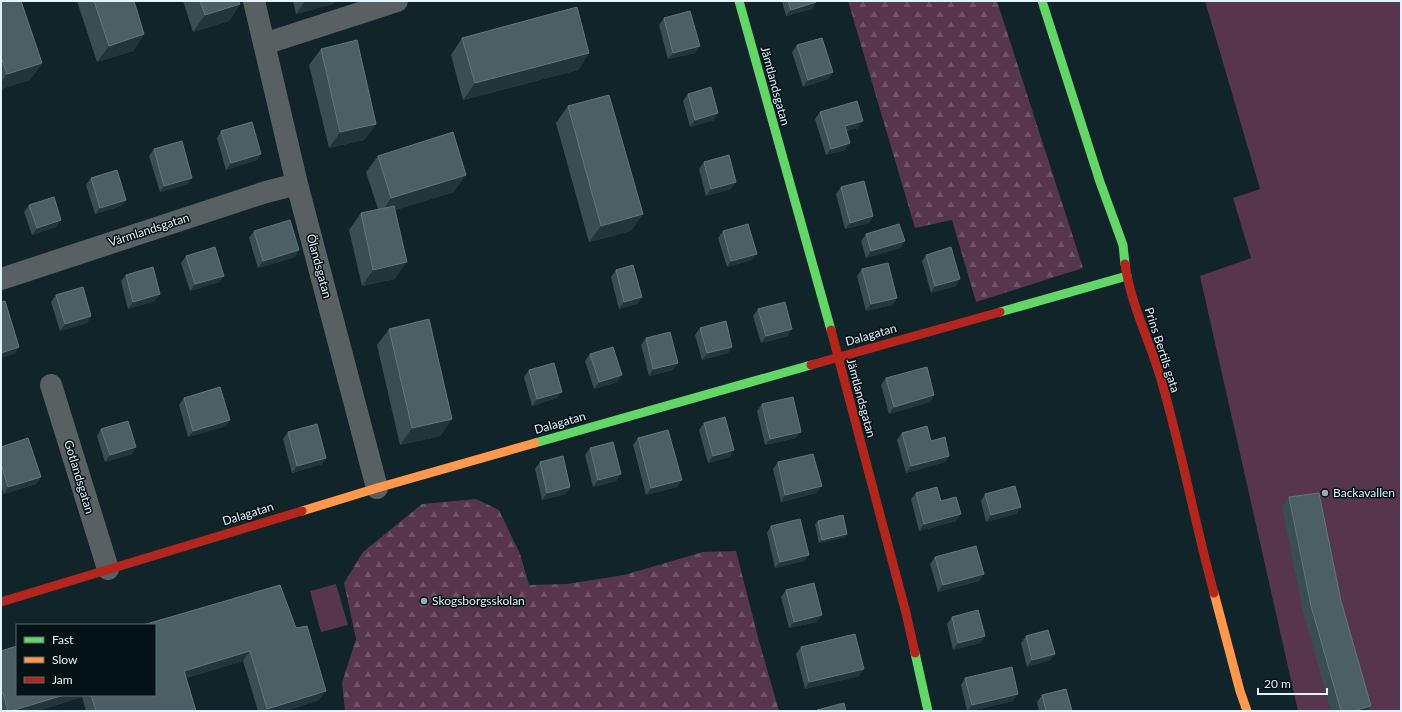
<svg xmlns="http://www.w3.org/2000/svg" width="1402" height="712" viewBox="0 0 1402 712" font-family="Lato,sans-serif">
<defs>
<pattern id="forest-firs" width="22" height="20" patternUnits="userSpaceOnUse"><rect width="22" height="20" fill="#57364d"/><path d="M5 1l3.5 6h-7zM16 11l3.5 6h-7z" fill="#6f5468"/></pattern>
</defs>
<rect width="100%" height="100%" fill="#10242a"/>
<path fill="url(#forest-firs)" d="M848,1h149l86,267 -107,34 -24,-82 -37,8z
M476,499l23,11 21,44 9,31 38,-1 57,-9 79,-23 33,-1 23,90 20,70h-434l-3,-28 14,-44 -12,-56 19,-31 59,-48z"/>
<path fill="#57364d" d="M1205,1h196v710h-103l-98,-435 51,-18 -18,-60 27,-9z
M336,584l12,41 -27,7 -11,-41z"/>
<g fill="none" stroke-linecap="round" stroke-linejoin="round">
<path stroke="#586062" stroke-width="22" d="M254,1l43,183 80,304
M264,44l133,-43
M1,279l265,-87 31,-8
M51,385l57,184"/>
<path stroke="#63d668" stroke-width="9" d="M739,1l92,329
M1042,1l58,181 23,63 2,19
M1000,312l127,-36
M535,443l276,-78
M915,653l13,58"/>
<path stroke="#ff974d" stroke-width="9" d="M302,511l75,-23 158,-45
M1214,593l26,98 7,20"/>
<path stroke="#b3261e" stroke-width="9" d="M1125,264c6,42 26,79 37,119 20,69 33,141 52,210
M831,330l75,283 9,40
M811,365l189,-53
M1,602l301,-91"/>
</g>
<path fill="#394d53" d="M1,1l41,62 -12,17 -29,9z
M77,1h57l10,33 -11,17 -36,11z
M183,1h56l1,3 -11,17 -36,11z
M293,1h42l-2,3 -37,10z
M782,1h34v1l-4,7 -26,7z
M664,18l36,28 -5,7 -27,6 -9,-34z
M462,38l127,15 -11,17 -115,30 -12,-45z
M797,45l36,27 -5,7 -25,8 -11,-35z
M321,49l55,75 -12,16 -35,8 -20,-83z
M688,94l26,26 -24,7 -7,-26z
M568,106l75,108 -12,17 -42,11 -33,-119z
M820,112l38,16 -12,3 -1,19 -19,5 -11,-36z
M221,131l40,23 -4,6 -31,10 -9,-32z
M154,149l34,35 -28,8 -11,-36z
M378,156l76,36 -59,18v69l-33,7 -13,-56 12,-17 17,-4 -12,-37z
M704,162l27,27 -25,7 -7,-27z
M91,178l35,22 -5,6 -26,8 -9,-29z
M841,187l32,29 -4,7 -24,6 -9,-35z
M29,205l27,22 -24,8 -8,-23z
M254,231l45,19 -4,7 -37,11 -9,-30z
M723,231l29,29 -25,7 -9,-29z
M866,234l39,7 -5,7 -34,10 -5,-17z
M926,255l30,31 -25,7 -9,-32z
M186,256l38,20 -5,6 -29,9 -9,-28z
M862,269l35,29 -5,7 -26,6 -9,-35z
M616,270l26,27 -5,7 -18,5 -8,-32z
M126,275l29,26 -27,8 -7,-28z
M56,295l35,21 -4,7 -27,8 -9,-29z
M758,309l30,27 -27,7 -8,-27z
M700,328l32,19 -4,6 -26,7 -7,-25z
M389,329l63,90 -12,17 -40,9 -23,-100z
M646,338l32,25 -5,7 -24,6 -8,-31z
M590,354l27,28 -23,7 -9,-28z
M529,370l28,28 -25,8 -8,-29z
M886,378l48,17 -4,7 -41,12 -8,-29z
M184,398l42,28 -38,11 -9,-32z
M762,404l34,34 -31,7 -8,-34z
M704,423l26,34 -22,6 -9,-33z
M101,429l31,25 -27,8 -8,-26z
M288,432l38,26 -4,6 -30,9 -9,-34z
M902,433l29,8 18,15 -4,6 -39,11 -9,-33z
M638,438l44,42 -5,7 -31,8 -13,-50z
M1,447l40,30 -5,7 -32,10 -3,-8z
M590,448l31,26 -5,7 -23,6 -8,-32z
M540,462l26,32 -24,6 -7,-31z
M778,462l39,31 -36,9 -8,-33z
M916,493l25,8 15,20 -37,10 -8,-32z
M985,494l36,13 -5,7 -30,8 -5,-21z
M1289,497l52,104 26,110h-36l-27,-95 -22,-109z
M818,521l29,13 -2,3 -26,6 -4,-19z
M771,526l33,35 -29,7 -8,-35z
M935,557l44,24 -41,11 -8,-28z
M280,585l39,115 -34,11h-27l-15,-50 -57,17 10,33h-110l-4,-14 -45,14h-36v-60l16,44h138z
M786,590l31,32 -28,6 -8,-31z
M952,617l33,19 -5,7 -27,7 -6,-26z
M1026,636l29,18 -5,6 -23,7 -6,-24z
M801,647l58,29 -54,13 -9,-35z
M965,678l48,23 -42,10h-4l-6,-26z
M1042,695l30,16h-33l-2,-9z"/>
<path fill="#21353b" d="M305,1h30l-2,3 -37,10z
M816,2l-4,7 -26,7 5,-6z
M240,4l-11,17 -36,11 12,-17z
M144,34l-11,17 -36,11 12,-16z
M700,46l-5,7 -27,6 5,-6z
M589,53l-11,17 -115,30 12,-17z
M42,63l-12,17 -29,9v-7l6,-8z
M833,72l-5,7 -25,8 5,-7z
M718,113l-4,7 -24,7 5,-7z
M863,121l-5,7 -18,5 5,-7z
M376,124l-12,16 -35,8 11,-16z
M850,143l-5,7 -19,5 5,-6z
M261,154l-4,6 -31,10 5,-7z
M466,175l-12,17 -74,23 11,-17z
M192,178l-4,6 -28,8 4,-6z
M736,182l-5,7 -25,7 5,-7z
M126,200l-5,6 -26,8 5,-6z
M643,214l-12,17 -42,11 12,-16z
M873,216l-4,7 -24,6 5,-6z
M61,220l-5,7 -24,8 5,-7z
M905,241l-5,7 -34,10 5,-7z
M299,250l-4,7 -37,11 5,-7z
M757,254l-5,6 -25,7 4,-6z
M407,262l-12,17 -33,7 11,-16z
M224,276l-5,6 -29,9 5,-7z
M960,279l-4,7 -25,7 4,-7z
M160,294l-5,7 -27,8 5,-7z
M642,297l-5,7 -18,5 5,-7z
M897,298l-5,7 -26,6 5,-7z
M91,316l-4,7 -27,8 5,-7z
M792,329l-4,7 -27,7 5,-7z
M19,347l-4,7 -14,4v-5z
M732,347l-4,6 -26,7 5,-7z
M678,363l-5,7 -24,6 4,-7z
M622,375l-5,7 -23,7 5,-7z
M562,392l-5,6 -25,8 5,-7z
M934,395l-4,7 -41,12 5,-7z
M452,419l-12,17 -40,9 12,-17z
M230,420l-4,6 -38,11 5,-6z
M801,432l-5,6 -31,7 5,-6z
M136,447l-4,7 -27,8 5,-7z
M734,450l-4,7 -22,6 5,-7z
M949,456l-4,6 -39,11 5,-7z
M326,458l-4,6 -30,9 5,-7z
M621,474l-5,7 -23,6 5,-7z
M41,477l-5,7 -32,10 4,-7z
M682,480l-5,7 -31,8 5,-7z
M822,486l-5,7 -36,9 4,-7z
M570,487l-4,7 -24,6 5,-7z
M1021,507l-5,7 -30,8 5,-7z
M961,514l-5,7 -37,10 5,-7z
M847,534l-2,3 -26,6 3,-3z
M809,555l-5,6 -29,7 5,-6z
M984,574l-5,7 -41,11 5,-7z
M822,615l-5,7 -28,6 5,-6z
M985,636l-5,7 -27,7 5,-7z
M250,651l-7,10 -66,20 7,-10z
M1055,654l-5,6 -23,7 5,-7z
M864,669l-5,7 -54,13 4,-7z
M326,691l-7,9 -34,11h-20l2,-2z
M1018,694l-5,7 -42,10h-3l4,-6z
M64,695h20l-2,2 -45,14h-26z
M1371,706l-4,5h-14z"/>
<path fill="#4b5f65" stroke="#62767c" d="M1,1h20l21,62 -35,11 -6,-17z
M94,1h40l10,33 -35,12z
M200,1h39l1,3 -35,11z
M788,1h28v1l-25,8z
M577,7l12,46 -114,30 -13,-45z
M690,11l10,35 -27,7 -9,-35z
M822,38l11,34 -25,8 -11,-35z
M357,40l19,84 -36,8 -19,-83z
M711,87l7,26 -23,7 -7,-26z
M609,95l34,119 -42,12 -33,-120z
M857,101l6,20 -18,5 5,17 -19,6 -11,-37z
M252,122l9,32 -30,9 -10,-32z
M453,132l13,43 -75,23 -13,-42z
M182,141l10,37 -28,8 -10,-37z
M729,155l7,27 -25,7 -7,-27z
M117,170l9,30 -26,8 -9,-30z
M864,181l9,35 -23,7 -9,-36z
M54,197l7,23 -24,8 -8,-23z
M394,206l13,56 -34,8 -12,-57z
M290,220l9,30 -36,11 -9,-30z
M748,224l9,30 -26,7 -8,-30z
M899,224l6,17 -34,10 -5,-17z
M215,247l9,29 -29,8 -9,-28z
M951,247l9,32 -25,7 -9,-31z
M888,263l9,35 -26,6 -9,-35z
M633,265l9,32 -18,5 -8,-32z
M153,267l7,27 -27,8 -7,-27z
M83,287l8,29 -26,8 -9,-29z
M5,301l14,46 -18,6v-51z
M785,302l7,27 -26,7 -8,-27z
M429,319l23,100 -40,9 -23,-99z
M726,321l6,26 -25,6 -7,-25z
M670,332l8,31 -25,6 -7,-31z
M613,347l9,28 -23,7 -9,-28z
M554,363l8,29 -25,7 -8,-29z
M927,367l7,28 -40,12 -8,-29z
M220,387l10,33 -37,11 -9,-33z
M793,397l8,35 -31,7 -8,-35z
M725,417l9,33 -21,6 -9,-33z
M128,421l8,26 -26,8 -9,-26z
M317,424l9,34 -29,8 -9,-34z
M927,426l4,15 14,-4 4,19 -38,10 -9,-33z
M668,430l14,50 -31,8 -13,-50z
M28,438l13,39 -33,10 -7,-23v-17z
M613,442l8,32 -23,6 -8,-32z
M813,454l9,32 -37,9 -7,-33z
M563,456l7,31 -23,6 -7,-31z
M1015,486l6,21 -30,8 -6,-21z
M937,487l4,14 15,-4 5,17 -37,10 -8,-31z
M1319,493l22,108 30,105 -18,5h-12l-30,-105 -22,-109z
M843,515l4,19 -25,6 -4,-19z
M800,519l9,36 -29,7 -9,-36z
M976,546l8,28 -41,11 -8,-28z
M814,583l8,32 -28,7 -8,-32z
M280,585l16,43 11,-2 19,65 -59,18 -17,-58 -66,20 12,40h-100l-5,-16h64v-70h-12z
M978,610l7,26 -27,7 -6,-26z
M1048,630l7,24 -23,6 -6,-24z
M855,634l9,35 -55,13 -8,-35z
M17,646v49h47l-53,16h-3l-5,-18h-2v-42z
M1012,667l6,27 -46,11 -7,-27z
M1066,689l6,22h-26l-4,-16z
M844,703l2,8h-29v-1z"/>
<g fill="#98abb2" stroke="#041115" stroke-width="1.5">
<circle cx="1325" cy="493" r="4"/>
<circle cx="424" cy="601" r="4"/>
</g>
<g text-anchor="middle" stroke-width="3" stroke-linejoin="round" paint-order="stroke">
<g font-size="12" fill="#e1f4fb" stroke="#041115">
<text transform="translate(775 86) rotate(75)" y="4">Jämtlandsgatan</text>
<text transform="translate(149 230) rotate(-18)" y="4">Värmlandsgatan</text>
<text transform="translate(319 266) rotate(75)" y="4">Ölandsgatan</text>
<text transform="translate(871 335) rotate(-16)" y="4">Dalagatan</text>
<text transform="translate(1162 350) rotate(72)" y="4">Prins Bertils gata</text>
<text transform="translate(861 398) rotate(75)" y="4">Jämtlandsgatan</text>
<text transform="translate(560 423) rotate(-16)" y="4">Dalagatan</text>
<text transform="translate(79 477) rotate(73)" y="4">Gotlandsgatan</text>
<text transform="translate(248 514) rotate(-17)" y="4">Dalagatan</text>
</g>
<g font-size="12" fill="#e1f4fb" stroke="#041115" text-anchor="start">
<text x="1333" y="497">Backavallen</text>
<text x="432" y="605">Skogsborgsskolan</text>
</g>
</g>
<rect width="1402" height="712" fill="none" stroke="#e1f4fb" stroke-width="4"/>
<rect x="16" y="624" width="140" height="72" fill="#041115" stroke="#5c6c71"/>
<rect x="24" y="637" width="20" height="6" fill="#63d668" stroke="#5c6c71"/>
<text x="52" y="644" font-size="12" fill="#e1f4fb">Fast</text>
<rect x="24" y="657" width="20" height="6" fill="#ff974d" stroke="#5c6c71"/>
<text x="52" y="664" font-size="12" fill="#e1f4fb">Slow</text>
<rect x="24" y="677" width="20" height="6" fill="#b3261e" stroke="#5c6c71"/>
<text x="52" y="684" font-size="12" fill="#e1f4fb">Jam</text>
<path d="M1258 688v6h69v-6" fill="none" stroke="#e1f4fb" stroke-width="2"/>
<text x="1264" y="688" font-size="12" fill="#e1f4fb" stroke="#041115" stroke-width="3" paint-order="stroke">20 m</text>
</svg>
